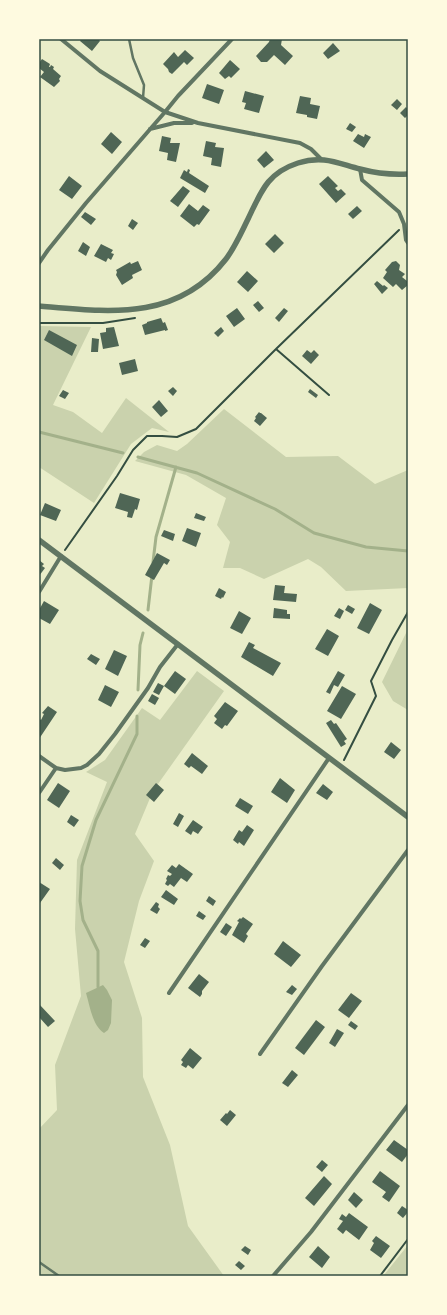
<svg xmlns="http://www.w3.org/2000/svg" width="447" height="1315" viewBox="0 0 447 1315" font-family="'Roboto Condensed',sans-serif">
<rect width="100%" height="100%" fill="#e9edc9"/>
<path fill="#cad2ad" d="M40,326l51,1 -38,78 20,7 29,21 24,-35 43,34 -17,-4 -21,16 -37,59 -55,-36z
M224,409l62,48 52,-1 37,28 33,-14v118l-62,3 -25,-24 -13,-8 -44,20 -24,-11h-17l7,-26 -13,-17 9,-27 -40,-23 -51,-14 9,-9 13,-7 20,6 10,-7z
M408,629v81l-15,-9 -11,-19z
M197,671l27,20 -71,100 -18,43 19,27 -15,40 -15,61 18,56 1,59 27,68 18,81 36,50h-185v-147l18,-19 -2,-45 26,-69 -6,-67 2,-69 30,-78 -21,-10 19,-12 37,-52 18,12z
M408,1245v31h-23l-1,-1z"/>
<path fill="#a3b18a" d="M103,985l4,5 5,10 -1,23 -3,7 -4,3c-12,-8 -14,-27 -18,-40z"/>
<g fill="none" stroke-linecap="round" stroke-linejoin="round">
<path stroke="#a3b18a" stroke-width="3" d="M39,432l84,21
M138,457l59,16 78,36 39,24 52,14 42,4
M153,562l3,-25 20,-70
M148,610l4,-35
M138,690l2,-45 3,-12
M98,987v-36l-15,-31 -3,-19 2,-35 14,-46 41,-86v-18"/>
</g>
<path fill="#4f6655" d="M81,39h17l2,2 -8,10 -12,-10z
M270,39h12l-1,6 12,11 -8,9 -11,-10 -7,7h-6l-5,-6 13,-14z
M333,43l7,8 -12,8 -5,-6z
M185,50l9,8 -7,7 -3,-3 -12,12 -3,-2 -1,-3 -5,-5 11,-12 4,5z
M42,59l8,5 -1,3h1l1,-2 3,2 -1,2 8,7 -2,3 1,2 -6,6 -14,-10 4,-5 -5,-4v-5z
M230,60l10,9 -9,9 -2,-2 -4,3 -6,-6z
M207,84l17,6 -5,14 -17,-6z
M245,91l19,5 -5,17 -15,-4 2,-6 -4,-1z
M300,96l11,2 -1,6 10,2 -3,13 -10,-2v-2l-11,-2z
M397,99l5,5 -5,6 -6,-5z
M406,107l2,3v5l-3,3 -5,-5z
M350,123l6,4 -4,5 -6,-3z
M111,132l11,10 -10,12 -11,-10z
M358,134l6,3 1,-3 6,3 -7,11 -11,-7z
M162,136l9,2 -1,5h10l-4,19 -9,-2 1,-7 -9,-2z
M206,141l10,2 -1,4 9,1 -3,19 -10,-2 1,-7 -9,-2z
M266,151l8,9 -10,8 -7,-8z
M188,169l2,1 -1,3 20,13 -4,7 -25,-15 4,-8 3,2z
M69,176l13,10 -10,13 -13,-9z
M328,176l10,10 -3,2 3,3 3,-2 5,5 -10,9 -17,-19z
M183,186l7,5 -12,16 -8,-6z
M189,204l9,7 5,-6 7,5 -11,15 -2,-1 -3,3 -14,-11z
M357,206l5,5 -9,8 -5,-5z
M85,212l11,7 -5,6 -10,-8z
M132,219l6,4 -5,7 -5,-4z
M275,234l9,9 -10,10 -9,-9z
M83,242l7,5 -4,9 -8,-5z
M101,244l12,6 -2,3 3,1 -3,6 -3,-2 -2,4 -12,-6z
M138,261l4,9 -10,5 1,3 -11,7 -6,-10 1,-3 -1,-2 14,-8 1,2z
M396,261l4,4 -1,5 6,4 -3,3 5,4 1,4 -6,5 -6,-6 -3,3 -10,-9 4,-6 -2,-2 7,-8z
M247,271l11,10 -10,11 -11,-10z
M377,281l6,5 1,-1 4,3 -6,6 -8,-10z
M258,301l6,7 -5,4 -6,-7z
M237,308l8,11 -11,8 -8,-11z
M284,308l4,3 -9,11 -4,-4z
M161,318l2,5 2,-1 3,8 -3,1v-1l-20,5 -3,-10 5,-2v-1z
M114,327l5,19 -16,3 -3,-16 6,-1v-4z
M221,327l3,4 -6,6 -4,-4z
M49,330l28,15 -5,11 -28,-16z
M92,338l7,1 -1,13h-7z
M307,350l4,3 3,-3 5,5 -8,9 -9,-8z
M135,359l3,12 -16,4 -3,-12z
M173,387l4,4 -4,5 -5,-5z
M310,389l8,6 -2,3 -8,-6z
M63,390l6,3 -4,6 -6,-3z
M159,400l9,11 -7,6 -9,-10z
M259,412l1,1h1l6,5 -7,8 -6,-5 2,-3 -1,-1z
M120,493l20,6 -3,11 -2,-1 -3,9 -5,-1 1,-5 -13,-4z
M45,503l16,7 -5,11 -16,-6z
M196,513l10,4 -2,4 -10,-3z
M187,528l14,5 -5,14 -14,-6z
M164,530l11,4 -2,7 -12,-5z
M157,553l13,7 -3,5 -3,-2 -10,17 -9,-5z
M39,560l5,4 -2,2 3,2 -6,8z
M275,585l10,1 -1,7 13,1 -1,8 -23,-2z
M219,588l7,4 -3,6 -1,-1 -1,2 -6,-3z
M44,601l15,9 -9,14 -11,-6v-8z
M370,603l12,7 -13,24 -12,-6z
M348,605l7,4 -3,5 -7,-4z
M274,608l13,2v4h3v5l-17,-1z
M339,608l5,3 -4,8 -6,-3z
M239,611l12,7 -9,16 -12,-6z
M327,629l12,7 -11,20 -13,-7z
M249,642l6,3 -2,3 28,15 -8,13 -32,-19z
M114,650l13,6 -9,20 -13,-7z
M91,654l9,5 -4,6 -9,-6z
M175,671l11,8 -11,15 -11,-8 -5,9 -6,-3 5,-9 6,3z
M338,671l7,4 -7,12 -4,-2 -4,9 -4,-2z
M105,685l14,7 -8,15 -13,-7z
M342,686l14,8 -15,25 -14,-8z
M152,694l7,4 -4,7 -7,-4z
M225,702l13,9 -11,15 -2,-1 -3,4 -8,-6 3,-4 -3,-3z
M48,706l9,6 -18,27v-20l2,1 3,-6 -2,-1z
M331,720l3,4 2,-1 11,16 -3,2 2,3 -5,3 -15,-24z
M391,742l10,8 -7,9 -10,-7z
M192,753l16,13 -6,8 -11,-8 -2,2 -5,-4z
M280,778l15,12 -8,13 -16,-11z
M58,783l12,8 -11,17 -12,-8z
M156,783l8,7 -10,12 -8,-7z
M323,784l10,8 -6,8 -11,-7z
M240,798l13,8 -5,8 -13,-8z
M179,813l5,3 -6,11 -5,-3z
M71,815l8,5 -5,7 -7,-5z
M193,820l10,7 -5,7 -5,-3 -2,4 -6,-4z
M247,825l7,5 -10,16 -5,-4 -1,2 -5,-4 6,-10 3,2z
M56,858l8,7 -4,5 -8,-7z
M179,864l14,10 -6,8 -6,-4 -7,9 -4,-3 -2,2 -3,-2 2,-4 -1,-1 2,-4 2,1 2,-2 -5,-3 5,-6 4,3z
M39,882l11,7 -10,14h-1z
M166,890l12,9 -4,6 -13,-8z
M209,896l7,5 -3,5 -7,-5z
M156,902l3,2 -1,3 2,2 -3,5 -7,-4z
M199,911l7,5 -3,4 -7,-4z
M243,917l10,7 -7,10 2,2 -4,7 -12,-8 7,-13 -2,-1 3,-3 1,1z
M226,923l6,4 -6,9 -6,-4z
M145,938l5,3 -5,7 -5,-3z
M283,941l18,14 -10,12 -17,-13z
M199,974l10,8 -7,9v3l-2,3 -12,-9z
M292,985l5,4 -5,6 -6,-3z
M351,993l11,8 -13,17 -11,-8z
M39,1004l16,17 -7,6 -9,-10z
M316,1020l9,7 -21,28 -9,-7z
M351,1021l7,5 -3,4 -7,-5z
M337,1029l7,4 -9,14 -6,-4z
M190,1048l12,10 -9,11 -5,-4 -2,3 -5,-3 2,-3 -2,-2z
M292,1070l6,5 -10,12 -6,-4z
M230,1110l6,5 -9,11 -7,-6 6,-7 1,1z
M394,1140l14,10v4l-6,8 -16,-12z
M322,1160l6,5 -6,7 -6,-5z
M380,1171l20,15 -11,16 -7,-5 4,-5 -14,-10z
M324,1176l8,8 -18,22 -9,-8z
M354,1192l9,8 -7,8 -8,-8z
M402,1206l6,4v2l-5,6 -6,-5z
M349,1213l19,14 -9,13 -13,-10 -3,4 -6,-5 6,-8 -4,-2 3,-5 4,3z
M376,1236l14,10 -9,12 -11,-8 4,-7 -2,-2z
M245,1246l6,4 -3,5 -7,-5z
M318,1246l12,11 -8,11 -13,-11z
M239,1261l6,5 -4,4 -6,-5z"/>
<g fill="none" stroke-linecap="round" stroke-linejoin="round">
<path stroke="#344e41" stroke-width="2" d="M39,323h64l32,-5
M276,349l123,-119
M65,550l52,-74 16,-26 14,-14h15l15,1 19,-8 80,-80 53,46
M344,760l32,-64 -5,-15 21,-41 16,-28
M380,1276l28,-37"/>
<path stroke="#617663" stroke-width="2.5" d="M129,39l4,19 11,27 -1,13
M39,1262l20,14"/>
<path stroke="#617663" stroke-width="4" d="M61,39l39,32 65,41 33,11 102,20 11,6 10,10
M150,129l24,-6h18
M360,169l2,11 37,32 5,12 2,16 2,3
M39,263l9,-13 38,-47 79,-91 13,-16 54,-57
M39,592l22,-36
M39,756l17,12
M39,793l17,-25 9,2 16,-2 6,-3 12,-11 16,-20 33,-46 12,-21 18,-23
M169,993l160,-235
M260,1054l62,-88 86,-116
M273,1276l38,-44 97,-127"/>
<path stroke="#617663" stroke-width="5.5" d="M39,306c70,6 138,16 187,-47 9,-12 15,-26 22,-40 13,-27 19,-46 50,-56 25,-8 39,0 62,6 15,4 32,6 48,5
M39,540l369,277"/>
</g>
<rect width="447" height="1315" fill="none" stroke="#fefae0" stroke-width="80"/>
<rect x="40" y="40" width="367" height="1235" fill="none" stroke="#344e41" stroke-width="1.5"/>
</svg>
